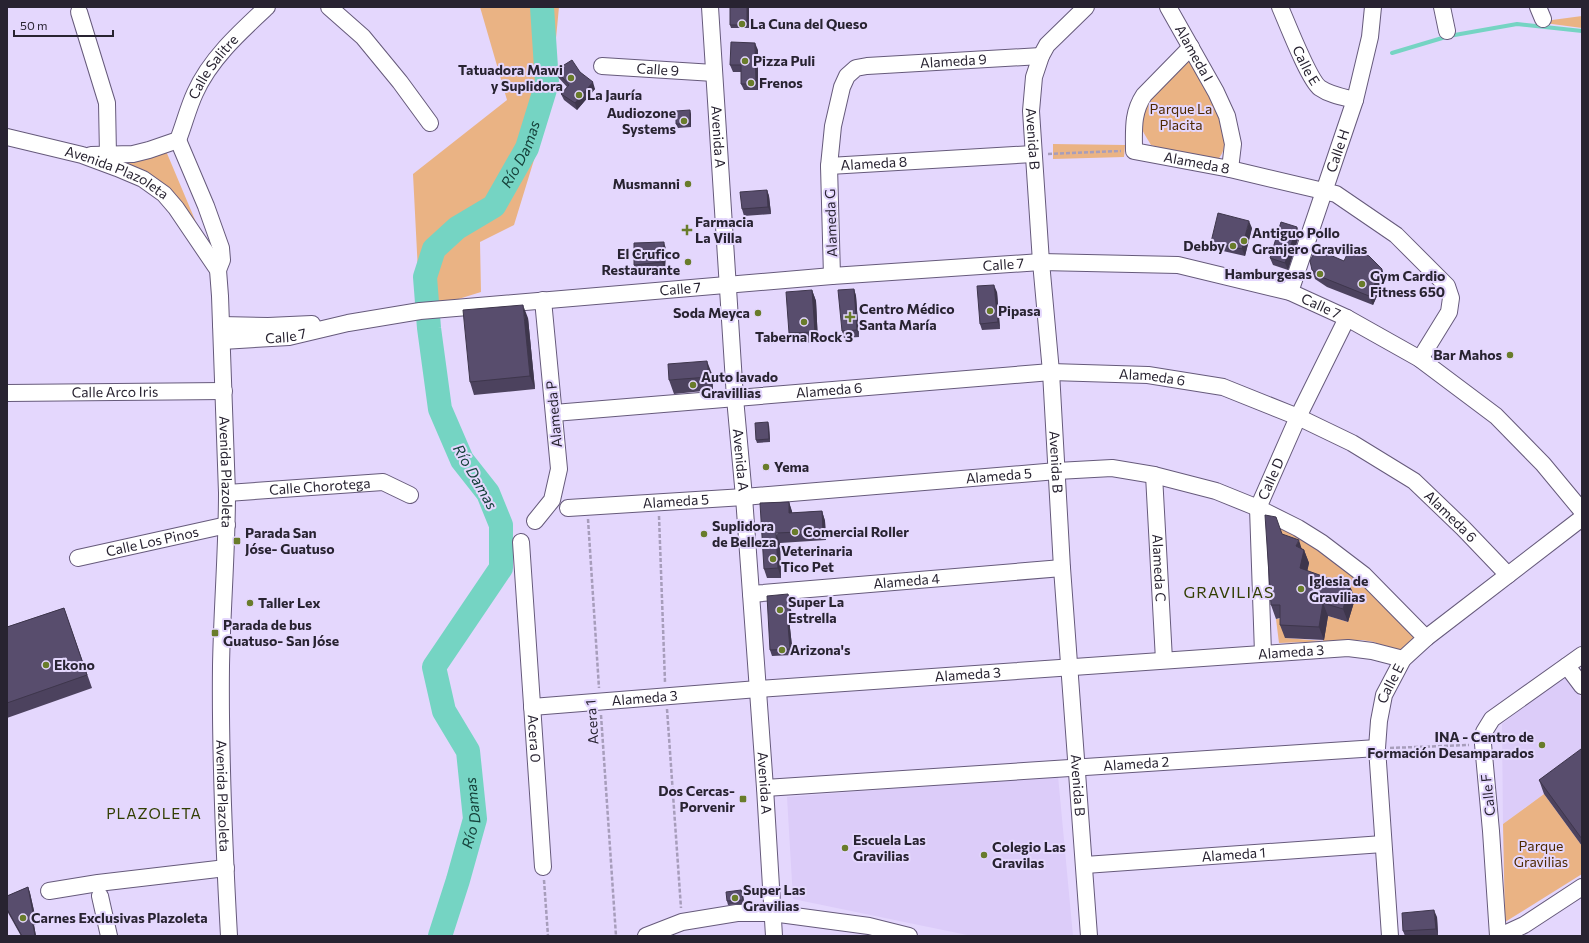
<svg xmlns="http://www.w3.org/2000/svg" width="1589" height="943" viewBox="0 0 1589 943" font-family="Commissioner,sans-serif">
<rect width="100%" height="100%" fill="#e4d7fd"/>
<path fill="#dcccf9" d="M1564,674l18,25v67l-79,58 -1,-100z
M1058,776l15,160h-101l-179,-37 -6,-102z"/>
<path fill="#eab384" d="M480,7h79l-10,104 -35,114 -34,17 1,50 -61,19 -7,-137 94,-74z
M1582,16v12l-45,-6z
M1188,59c16,26 39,55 36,87 0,6 -5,12 -8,17l-65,-18c-3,-5 -7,-11 -9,-16 -5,-26 30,-54 46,-70z
M1053,144l72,1 -1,12 -71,2z
M166,151l40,95 -28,-46 -73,-43z
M1272,521l16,8 62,41 67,67 -19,16 -24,-11 -12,-2 -83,3 -3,-24 9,-1v20l38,3 5,-25 20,6 -48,-42 7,-10 2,-7 -23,-16z
M1544,794l38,52v28l-77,48 -2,-98z"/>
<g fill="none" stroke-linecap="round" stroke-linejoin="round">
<path stroke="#75d4c3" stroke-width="4" d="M1392,53l57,-17 68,-12 65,7"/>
<path stroke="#75d4c3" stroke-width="24" id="s1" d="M440,936l18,-56 17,-61 -7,-68 -24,-40 -10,-44 67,-99v-43l-13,-32 -26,-33 -22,-51 -11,-81 -4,-51 9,-28 23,-21 37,-22 33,-58 20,-65 -5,-76"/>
<g stroke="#665a7b" stroke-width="18">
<g id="minor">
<path d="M329,7l34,30 37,45 30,41"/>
<path id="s2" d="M710,7l25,391 9,99 21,291 9,148"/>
<path id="s3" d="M1086,7l-39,38 -6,11 -7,21 -3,34 10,151 10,110 11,196 27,368"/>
<path id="s4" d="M1168,7l48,85 11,24 6,28 -3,25"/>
<path id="s5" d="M1280,7c7,16 29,73 40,81 10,7 23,9 35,12"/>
<path d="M1442,7l5,24"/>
<path d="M1538,7l5,12"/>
<path d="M79,12l28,91 1,52"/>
<path id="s6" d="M1191,47l-47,48c-12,18 -10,35 -10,56l96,18 106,25 60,41 51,51 4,12 -2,14 -29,47"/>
<path id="s7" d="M602,66l112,7"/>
<path id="s8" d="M7,137l75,18 35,13 26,11 21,15 12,14 42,62 2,26 7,197c0,57 -5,115 -6,173 -1,90 3,180 8,270"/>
<path d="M178,140l28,66 15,42 1,12 -4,10"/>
<path id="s9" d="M91,155l42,-1 16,-4 29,-10c6,-15 10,-32 17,-47 15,-34 45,-61 72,-86"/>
<path id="s10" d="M829,166l204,-12"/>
<path id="s11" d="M832,276l-3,-110 4,-40 9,-39 5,-11 9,-8 11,-2 174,-10"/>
<path id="s12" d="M1290,292l65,-192 15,-63 3,-30"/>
<path d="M221,325l47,1 44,-2"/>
<path id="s13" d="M222,341l67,-4 59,-14 72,-12 412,-35 209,-14 137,3 112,27 57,26 73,41 76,57 47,48 39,47"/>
<path id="s14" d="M7,393l217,-2"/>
<path id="s15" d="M554,413l497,-41 97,3 75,12 75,30 54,26 62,38 49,47 45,47"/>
<path id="s16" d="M1154,475l10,185"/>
<path id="s17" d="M227,493l156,-11 27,13"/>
<path id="s18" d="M568,508l176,-11 313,-26 55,-3 42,7 62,16 42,17 40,20 24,15 42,32 62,63"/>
<path d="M535,521l17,-21 7,-31 -16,-169"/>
<path id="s19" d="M521,542l22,325"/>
<path id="s20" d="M78,558l149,-33"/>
<path id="s21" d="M751,594l311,-26"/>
<path id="s22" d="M1263,653l-5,-145 40,-91 49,-99"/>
<path d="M1567,666l15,20"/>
<path id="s23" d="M532,707l226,-18 590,-41 24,3 31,8"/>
<path id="s24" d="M765,788l612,-40"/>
<path id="s25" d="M1085,865l298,-21"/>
<path d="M49,891l49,-8 128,-15"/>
<path d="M100,896l9,40"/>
<path d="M646,936l36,-14 55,-9h35l97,13 40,10"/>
<path id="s26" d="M1390,936l-13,-188 2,-27 5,-26 19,-36 23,-21 156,-120"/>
<path d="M1498,936l-7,-105 -8,-87 1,-12 8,-13 90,-64"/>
<path d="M1500,936l24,-11 58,-38"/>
</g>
</g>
<path stroke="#a79dbb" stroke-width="2.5" stroke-dasharray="4 2" stroke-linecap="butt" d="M1048,154l73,-3
M659,516l6,166
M588,519l11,169
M667,709l14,199
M601,715l15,221
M1390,748l79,-3
M544,880l4,56"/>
<use href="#minor" stroke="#fff" stroke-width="16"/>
</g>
<path fill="#4c425e" d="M749,7v21h-18l-1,-3z
M758,50v40h-14l-3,-6v-12h-8l-3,-7z
M556,70l24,2 15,17 -18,21 -13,-10 -3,-6 6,-7 -9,-10z
M691,114v13l-13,1 -2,-4z
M767,190l2,6 2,18 -27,2 -2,-7z
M1252,228l-7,28 -31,-7 -3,-7z
M1300,233l-12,37 -15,-5 -3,-7z
M666,249l-1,20 -29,3 -2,-7z
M1344,261l38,8 3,9 -12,27 -46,-18 -12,-8 -3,-9z
M854,289l2,7 3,41 -15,1 -2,-7z
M812,290l4,11 2,41 -26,1 -3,-10z
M997,292l3,37 -18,1 -2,-6z
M528,318l7,71 -61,6 -4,-13z
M712,374l1,16 -39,4 -5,-14z
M769,425l1,17 -13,1 -1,-3z
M789,502l3,11 30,-2 3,10 1,19 -46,3 1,35h-14l-3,-9z
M1282,534l22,16 5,13 -2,8 43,15 5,13 -7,23 -20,-6 -4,24 -39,-2 -5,-13v-7l-4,1 -5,-14z
M788,594l2,6 2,19h-3l4,36 -21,1 -2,-6z
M64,608l28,80 -85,30v-91z
M1582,750v96l-38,-52 -5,-14z
M28,887l2,6 7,31 -3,1 2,11h-15l-14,-25v-15z
M741,890l2,3 1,11 -16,1 -1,-4z
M1437,917l1,18 -33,1 -2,-5z"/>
<path fill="#3e364c" d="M747,7h2v21l-2,-3z
M755,43l3,7v40l-2,-6z
M593,82l2,7 -18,21 -2,-7z
M690,110l1,4v13l-1,-3z
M767,190l2,6 2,18 -3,-7z
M1249,221l3,7 -7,28 -3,-7z
M1297,227l3,6 -12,37 -3,-7z
M664,242l2,7 -1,20 -3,-7z
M1382,269l3,9 -12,27 -4,-9z
M994,285l3,7 3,37 -2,-7z
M854,289l2,7 3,41 -2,-7z
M812,290l4,11 2,41 -3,-10z
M523,305l5,13 7,71 -5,-13z
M707,361l5,13 1,16 -4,-13z
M768,422l1,3 1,17 -1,-3z
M789,502l3,9 1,12 -4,-10z
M822,511l3,10 1,19 -3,-9z
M776,533l4,10 1,35 -3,-10z
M1299,540l4,13 1,-3 5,13 -4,19 -5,-14 -4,-22z
M1350,586l5,13 -7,23 -5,-13z
M788,594l2,6 2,19 -2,-6z
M1323,603l5,13 -4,24 -5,-13z
M787,613l2,6 4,36 -3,-6z
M28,887l2,6 7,31 -3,-6z
M741,890l2,3 1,11 -1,-4z
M1434,910l3,7 1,18 -2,-6z
M32,919l2,6 2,11h-1z"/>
<path fill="#584d6d" stroke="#3e364c" d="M730,7h17v18h-17z
M731,42l24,1 1,41h-15v-19h-11z
M572,60l8,12 13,10 -18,21 -14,-9 8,-9 -13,-15z
M690,110v14h-14v-13z
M767,190l1,17 -26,2 -2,-17z
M1218,213l31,8 -7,28 -31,-7z
M1281,222l16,5 -12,36 -15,-5z
M664,242l-2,20 -28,3v-22z
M1350,248l19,8 13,13 -13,27 -45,-18 -12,-8 -2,-9 6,-12 28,12z
M994,285l4,37 -18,2 -3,-38z
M854,289l3,41 -15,1 -4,-41z
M812,290l3,42 -26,1 -3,-41z
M523,305l7,71 -60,6 -7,-72z
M707,361l2,16 -40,3 -1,-16z
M768,422l1,17 -13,1 -1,-17z
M789,502v11l33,-2 1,20 -47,2 2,35 -14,1 -4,-66z
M1265,515l11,2 6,17 17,6 -3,6 8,4 -4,18 50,18 -7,23 -20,-6 -4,24 -39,-2v-20h-9z
M788,594l2,19h-3l3,36 -20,1 -3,-54z
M64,608l23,67 -80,28v-76z
M1581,749l1,1v89l-43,-59z
M28,887l6,31 -2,1 3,17h-13l-15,-27v-13z
M741,890l2,10 -16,1 -1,-9z
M1434,910l2,19 -33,2 -1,-18z"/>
<g fill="#697c2b" stroke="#e4d7fd" stroke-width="1.5">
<circle cx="742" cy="24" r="4"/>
<circle cx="745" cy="61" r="4"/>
<circle cx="571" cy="78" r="4"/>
<circle cx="751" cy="83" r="4"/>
<circle cx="579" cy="95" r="4"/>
<circle cx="684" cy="121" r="4"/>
<circle cx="688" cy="184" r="4"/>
<path d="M685 224h4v4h4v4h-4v4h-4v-4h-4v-4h4z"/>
<circle cx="1244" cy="241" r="4"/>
<circle cx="1233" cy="246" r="4"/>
<circle cx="688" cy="262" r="4"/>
<circle cx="1320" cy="274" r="4"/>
<circle cx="1362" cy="284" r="4"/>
<circle cx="990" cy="311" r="4"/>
<circle cx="758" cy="313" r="4"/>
<path d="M848 311h4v4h4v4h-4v4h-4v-4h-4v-4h4z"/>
<circle cx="804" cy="322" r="4"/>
<circle cx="1510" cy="355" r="4"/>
<circle cx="693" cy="385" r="4"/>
<circle cx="766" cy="467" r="4"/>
<circle cx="795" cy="532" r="4"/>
<circle cx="704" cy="534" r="4"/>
<rect x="233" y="537" width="8" height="8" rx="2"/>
<circle cx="773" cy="559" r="4"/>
<circle cx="1301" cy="589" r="4"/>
<circle cx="250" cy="603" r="4"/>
<circle cx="780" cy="610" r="4"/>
<rect x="211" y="629" width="8" height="8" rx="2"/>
<circle cx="782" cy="650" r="4"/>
<circle cx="46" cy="665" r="4"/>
<circle cx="1542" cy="745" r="4"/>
<rect x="739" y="795" width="8" height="8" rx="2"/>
<circle cx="845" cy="848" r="4"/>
<circle cx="984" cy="855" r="4"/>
<circle cx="735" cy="898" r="4"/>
<circle cx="23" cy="918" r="4"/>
</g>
<g text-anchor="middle" stroke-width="4" stroke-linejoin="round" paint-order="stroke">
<g font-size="14" font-weight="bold" fill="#282331" stroke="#e4d7fd" text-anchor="start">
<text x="750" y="29">La Cuna del Queso</text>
<text x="753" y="66">Pizza Puli</text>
<text x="563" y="75" text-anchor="end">Tatuadora Mawi<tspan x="563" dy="16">y Suplidora</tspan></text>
<text x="759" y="88">Frenos</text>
<text x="587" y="100">La Jauría</text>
<text x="676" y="118" text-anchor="end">Audiozone<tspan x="676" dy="16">Systems</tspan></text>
<text x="680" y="189" text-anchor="end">Musmanni</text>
<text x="695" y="227">Farmacia<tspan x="695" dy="16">La Villa</tspan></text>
<text x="1252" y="238">Antiguo Pollo<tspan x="1252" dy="16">Granjero Gravilias</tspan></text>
<text x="1225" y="251" text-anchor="end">Debby</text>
<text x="680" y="259" text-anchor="end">El Crufico<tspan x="680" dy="16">Restaurante</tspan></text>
<text x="1312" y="279" text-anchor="end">Hamburgesas</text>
<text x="1370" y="281">Gym Cardio<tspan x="1370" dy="16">Fitness 650</tspan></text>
<text x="859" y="314">Centro Médico<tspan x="859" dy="16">Santa María</tspan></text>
<text x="998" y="316">Pipasa</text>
<text x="750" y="318" text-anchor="end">Soda Meyca</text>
<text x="804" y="342" text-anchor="middle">Taberna Rock 3</text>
<text x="1502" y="360" text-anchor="end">Bar Mahos</text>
<text x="701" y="382">Auto lavado<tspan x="701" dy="16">Gravillias</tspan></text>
<text x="774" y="472">Yema</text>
<text x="712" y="531">Suplidora<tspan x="712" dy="16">de Belleza</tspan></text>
<text x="803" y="537">Comercial Roller</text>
<text x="245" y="538">Parada San<tspan x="245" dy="16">Jóse- Guatuso</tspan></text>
<text x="781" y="556">Veterinaria<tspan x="781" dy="16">Tico Pet</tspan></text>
<text x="1309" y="586">Iglesia de<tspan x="1309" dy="16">Gravilias</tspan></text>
<text x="788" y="607">Super La<tspan x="788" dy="16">Estrella</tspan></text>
<text x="258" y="608">Taller Lex</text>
<text x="223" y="630">Parada de bus<tspan x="223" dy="16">Guatuso- San Jóse</tspan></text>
<text x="790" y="655">Arizona's</text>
<text x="54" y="670">Ekono</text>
<text x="1534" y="742" text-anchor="end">INA - Centro de<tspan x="1534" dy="16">Formación Desamparados</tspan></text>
<text x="735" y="796" text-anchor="end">Dos Cercas-<tspan x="735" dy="16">Porvenir</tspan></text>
<text x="853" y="845">Escuela Las<tspan x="853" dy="16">Gravilias</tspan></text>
<text x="992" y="852">Colegio Las<tspan x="992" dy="16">Gravilas</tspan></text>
<text x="743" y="895">Super Las<tspan x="743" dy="16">Gravilias</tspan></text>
<text x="31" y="923">Carnes Exclusivas Plazoleta</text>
</g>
<g font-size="14" fill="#282331" stroke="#e4d7fd">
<text dy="5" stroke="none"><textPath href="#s4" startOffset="53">Alameda I</textPath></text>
<text dy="5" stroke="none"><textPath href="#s11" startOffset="312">Alameda 9</textPath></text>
<text dy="5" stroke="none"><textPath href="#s5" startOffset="64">Calle E</textPath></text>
<text dy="5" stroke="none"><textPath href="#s9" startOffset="171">Calle Salitre</textPath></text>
<text dy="5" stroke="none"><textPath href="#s7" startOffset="56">Calle 9</textPath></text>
<text dy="5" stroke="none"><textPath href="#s2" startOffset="130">Avenida A</textPath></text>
<text dy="5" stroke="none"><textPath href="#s3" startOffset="151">Avenida B</textPath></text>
<text dy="5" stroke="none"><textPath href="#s12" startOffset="149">Calle H</textPath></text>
<text dy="5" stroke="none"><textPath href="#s10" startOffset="45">Alameda 8</textPath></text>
<text dy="5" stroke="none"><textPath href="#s6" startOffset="189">Alameda 8</textPath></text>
<text dy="5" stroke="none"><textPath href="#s8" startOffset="116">Avenida Plazoleta</textPath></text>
<text transform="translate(831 223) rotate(-92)" y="5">Alameda G</text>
<text dy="5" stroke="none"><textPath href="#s13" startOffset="786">Calle 7</textPath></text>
<text dy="5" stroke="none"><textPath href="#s13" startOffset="462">Calle 7</textPath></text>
<text dy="5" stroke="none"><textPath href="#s13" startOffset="1110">Calle 7</textPath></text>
<text dy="5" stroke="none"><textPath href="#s13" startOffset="64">Calle 7</textPath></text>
<text dy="5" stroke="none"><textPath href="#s15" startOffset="600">Alameda 6</textPath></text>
<text dy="5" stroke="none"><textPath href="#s15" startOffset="276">Alameda 6</textPath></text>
<text dy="5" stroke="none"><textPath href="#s14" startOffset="108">Calle Arco Iris</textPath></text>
<text transform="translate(554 414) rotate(-95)" y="5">Alameda P</text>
<text dy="5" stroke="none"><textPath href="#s2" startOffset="454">Avenida A</textPath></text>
<text dy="5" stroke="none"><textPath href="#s3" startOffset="475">Avenida B</textPath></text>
<text dy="5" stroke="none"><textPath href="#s8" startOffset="464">Avenida Plazoleta</textPath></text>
<text dy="5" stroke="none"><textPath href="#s18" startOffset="432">Alameda 5</textPath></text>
<text dy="5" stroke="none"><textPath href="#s22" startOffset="177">Calle D</textPath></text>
<text dy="5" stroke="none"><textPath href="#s17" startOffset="93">Calle Chorotega</textPath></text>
<text dy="5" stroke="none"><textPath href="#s18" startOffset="108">Alameda 5</textPath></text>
<text dy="5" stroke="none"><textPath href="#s15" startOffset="936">Alameda 6</textPath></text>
<text dy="5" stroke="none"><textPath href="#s20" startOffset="76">Calle Los Pinos</textPath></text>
<text dy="5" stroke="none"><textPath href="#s16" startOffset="93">Alameda C</textPath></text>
<text dy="5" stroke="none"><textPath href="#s21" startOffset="156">Alameda 4</textPath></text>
<text dy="5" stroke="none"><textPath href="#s23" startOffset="761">Alameda 3</textPath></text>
<text dy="5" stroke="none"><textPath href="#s23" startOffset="437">Alameda 3</textPath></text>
<text dy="5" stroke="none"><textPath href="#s26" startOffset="255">Calle E</textPath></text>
<text dy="5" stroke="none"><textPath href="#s23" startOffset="113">Alameda 3</textPath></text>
<text transform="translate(592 722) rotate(-94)" y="5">Acera 1</text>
<text dy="5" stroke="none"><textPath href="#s19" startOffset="197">Acera 0</textPath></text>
<text dy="5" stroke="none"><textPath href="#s24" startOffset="372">Alameda 2</textPath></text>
<text dy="5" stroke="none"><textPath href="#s2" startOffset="778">Avenida A</textPath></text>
<text dy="5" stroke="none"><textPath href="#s3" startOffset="799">Avenida B</textPath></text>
<text transform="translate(1488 795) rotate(-96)" y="5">Calle F</text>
<text dy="5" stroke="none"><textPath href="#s8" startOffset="788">Avenida Plazoleta</textPath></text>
<text dy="5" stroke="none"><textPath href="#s25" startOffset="149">Alameda 1</textPath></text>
</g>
<g font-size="14" fill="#4e2900" stroke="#e4d7fd">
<text x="1181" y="114">Parque La<tspan x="1181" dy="16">Placita</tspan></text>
<text x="1541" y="851">Parque<tspan x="1541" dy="16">Gravilias</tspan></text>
</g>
<g font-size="15" font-style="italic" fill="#15413a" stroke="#e4d7fd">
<text dy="5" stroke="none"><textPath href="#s1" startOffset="872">Río Damas</textPath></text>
<text transform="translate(475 477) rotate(60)" y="5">Río Damas</text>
<text dy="5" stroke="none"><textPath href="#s1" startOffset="128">Río Damas</textPath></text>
</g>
<g font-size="15" letter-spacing="1" fill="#323e02" stroke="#e4d7fd">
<text x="154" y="819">PLAZOLETA</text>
</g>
<g font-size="16" letter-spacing="1" fill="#323e02" stroke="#e4d7fd">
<text x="1229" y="598">GRAVILIAS</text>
</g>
</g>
<rect width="1589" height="943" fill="none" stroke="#282331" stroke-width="16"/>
<path d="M14 30v6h99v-6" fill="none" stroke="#282331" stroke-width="2"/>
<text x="20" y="30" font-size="12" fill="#282331" stroke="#e4d7fd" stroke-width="3" paint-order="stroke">50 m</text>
</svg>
